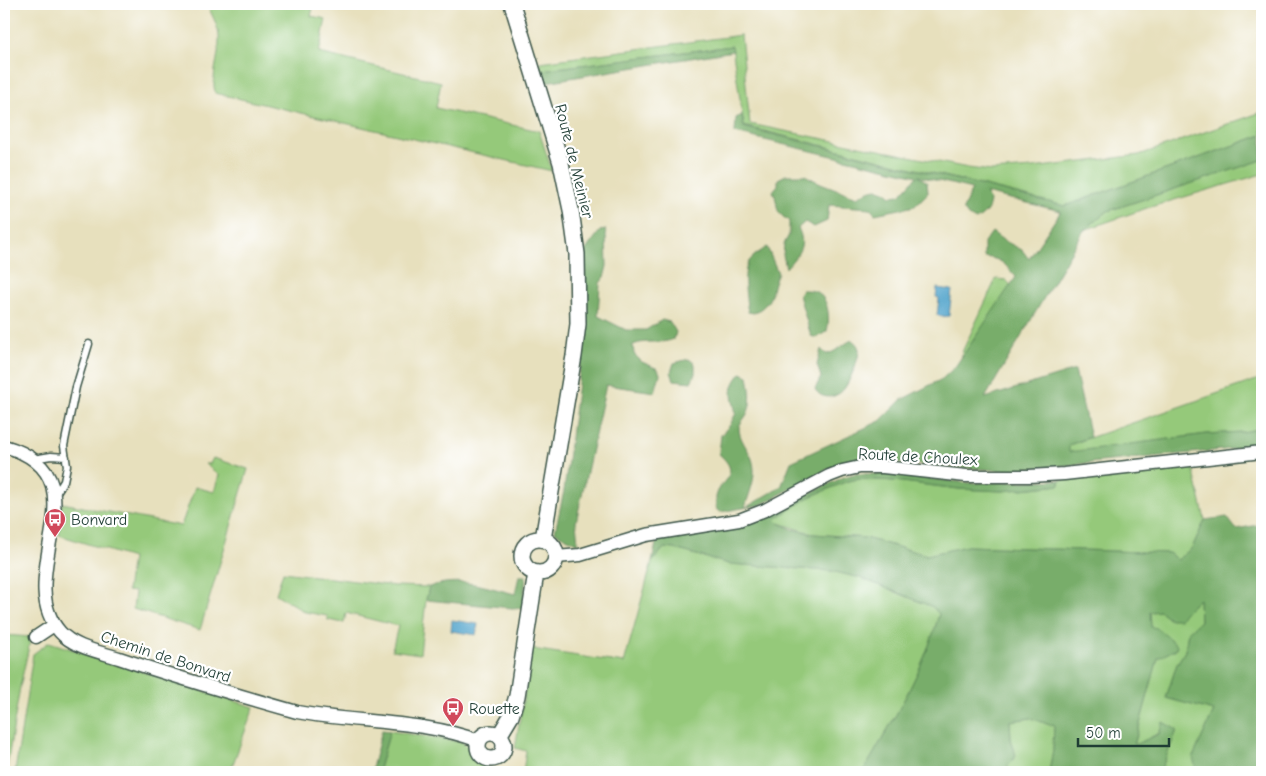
<svg xmlns="http://www.w3.org/2000/svg" width="1266" height="776" viewBox="0 0 1266 776" font-family="'Comic Neue',sans-serif">
<rect width="100%" height="100%" fill="#fff"/>
<filter id="ink" filterUnits="userSpaceOnUse"><feTurbulence type="fractalNoise" baseFrequency=".02" numOctaves="2"/><feDisplacementMap in="SourceGraphic" scale="10" xChannelSelector="R" yChannelSelector="G"/><feConvolveMatrix kernelMatrix="1 2 1 2 8 2 1 2 1" color-interpolation-filters="sRGB"/></filter>
<filter id="wash" filterUnits="userSpaceOnUse"><feTurbulence type="fractalNoise" baseFrequency=".0096" numOctaves="4" result="noise"/><feDisplacementMap in="SourceGraphic" scale="20" xChannelSelector="R" yChannelSelector="G"/><feGaussianBlur stdDeviation="1.12" result="paint"/><feColorMatrix in="noise" values="0 0 0 0 0 0 0 0 0 0 0 0 0 0 0 0 0 1.4 0 .05"/><feComposite in="paint" operator="in"/></filter>
<g filter="url(#wash)">
<rect width="100%" height="100%" fill="#e7e0bd"/>
<path fill="#95c97a" stroke="#5a8357" d="M207,4h86l20,4 -2,8 15,3 -7,34 122,29 -5,26 103,23 13,40 -337,-78c-4,-18 4,-34 4,-52 1,-13 -7,-25 -12,-37z
M741,35l9,89 218,44 24,3 40,-3 107,-13 123,-43v23l-197,71 -321,-80 -12,-80 -191,24 -1,-8z
M1262,160v14l-115,34 -63,22 24,-19z
M996,279l10,1 5,5 -50,74 2,-9z
M1262,378v50l-19,4 -36,2 -139,19 1,-8z
M213,458l35,11 -48,161 -67,-21 2,-17 -8,-1 5,-33 -73,-23 3,-32 119,23 14,-39 19,5 5,-17 -14,-11h5z
M1193,468l12,52 -13,28 -15,12 -8,-7 -201,-7 -41,9 -62,-17 -51,-4 -35,-11 -4,-4 32,-21 38,-16 12,-3 38,2 64,8 43,2 58,-6v-5z
M664,548l11,1 54,15 102,7 30,7 72,29 6,7c-15,57 -47,108 -76,158h-340l3,-21 -11,-3 17,-99 92,14 28,-101z
M283,572l112,14 34,1 -3,13 -6,54 -28,-4 6,-24 -52,-13 -2,10 -16,-3 -1,-4 -22,-4 -29,-18z
M1199,599l1,22 -12,11 -3,19 -8,13 -11,34 48,13 -21,46 9,14 60,-9v9l-9,1h-93l17,-42 -14,-7 -4,10 -25,13 24,-88 17,-9 -24,-22 -1,-15 10,-1 10,8 15,-7z
M4,635l27,2 -11,50 -14,85h-2z
M49,642l205,65 -24,65h-215l18,-118z
M1032,718l18,7 4,-1 -1,26 -4,22h-46l13,-16 -5,-17 -1,-18z
M390,731l72,11 8,6 19,24h-111z"/>
<path fill="#78ad6a" stroke="#4c754f" d="M732,46l1,5 -187,31 -5,-12z
M742,115l2,12 321,79 197,-71v25l-154,51 -24,19 -99,168 90,-28 15,67 -21,8v7l138,-18 36,-2 19,-4v18l-253,25 -138,-10 -17,1 -24,6 -70,37 -40,7 -4,-3c0,-3 0,-8 0,-12 4,-19 27,-22 3,-43l2,-19 9,-10 6,-12c-4,-17 -8,-24 5,-40l7,3c2,12 5,26 -1,38 -2,4 -7,9 -8,13 -1,11 10,23 13,32 6,18 -3,33 -7,49l36,-21 10,-25 89,-41 21,-21 41,-21 13,-12 61,-90c-12,-13 -13,-18 -32,-20v-14l8,-11 11,8 19,10 7,9 32,-48 -76,-18 5,8c-1,10 -6,14 -14,19l-8,-4 -5,-7 9,-20 -54,-13 9,6 1,11 -13,13 -40,8 -5,-6 -41,-3 -2,16 -13,6 -9,-5 -7,6c9,18 0,26 -12,40l-3,-13 1,-11 5,-9v-14c-17,-11 -9,-14 -16,-30l5,-6v-6l8,-4h19l13,7 39,15c14,-7 21,-13 34,-1l9,-1 17,-19 -182,-43 1,-15z
M605,229l1,5 1,32 -3,12 -4,5 -2,33 28,14h20l16,-10 8,2 6,10 -2,7c-14,6 -27,0 -41,6l1,9 8,8 16,7 2,5 -5,18 -49,-7 -30,137 2,22 -23,-12 9,-41 16,-123 5,-55v-62l15,-20z
M767,247l11,26c-10,19 -1,27 -24,40l-6,-1c-2,-12 -6,-39 0,-49 4,-7 12,-11 19,-16z
M802,290c6,0 12,0 16,3 11,7 12,26 9,38l-10,7 -6,-2 -12,-41z
M852,340c3,2 6,5 7,9 1,8 -10,34 -15,40 -8,10 -23,11 -29,0l6,-12 -4,-12 4,-16 5,5c9,-1 17,-10 26,-14z
M689,359l6,5v10l-4,8 -17,-2 -3,-8 3,-9z
M854,474h27l90,9 89,-3v5l-58,6 -43,-2 -64,-8 -38,-2 -12,3 -38,16 -32,21 4,4 13,6 22,5 51,4 62,17 40,-9 202,7 8,7 15,-12 13,-28 22,-3 9,12 23,-4 3,10v227l-60,9 -6,-2 -3,-12 21,-46 -48,-13 11,-34 8,-13 3,-19 12,-11 -1,-22 -14,13 -5,7h-10l-10,-8 -10,1 1,15 6,1 20,17 -1,4 -18,9 -24,87 25,-11 4,-12 14,8 -17,42h-111l4,-22 1,-26 -4,1 -19,-7 -21,3 1,18 5,17 -13,16h-140c29,-50 61,-101 76,-158l-6,-7 -72,-29 -30,-7 -102,-7 -54,-15 -11,-1 -12,14 5,-23 68,-9 35,-10 46,-25 38,-18z
M519,576h7l-3,33 -97,-9 3,-13c30,-11 57,0 86,7z
M382,730l8,1 -12,41h-7z"/>
<path fill="#50a3cb" stroke="#387080" d="M937,288l15,2 -3,26 -7,1 -5,-2 2,-17 -3,-1z
M452,620l26,4 -2,11 -25,-4z"/>
</g>
<g filter="url(#ink)">
<g fill="none" stroke-linecap="round" stroke-linejoin="round">
<g stroke="#3d5549" stroke-width="9">
<path id="service" d="M33,459l18,-3 15,1
M55,495l9,-14 3,-15 -3,-20 12,-59 13,-43"/>
</g>
<g stroke="#3d5549" stroke-width="15">
<path id="minor" d="M4,446c105,30 5,128 56,186 13,15 40,20 59,26 59,20 118,37 178,54 59,11 127,8 182,29
M556,557l24,-2 66,-20 93,-15 26,-10 64,-34 13,-5 18,-4h23l83,9h63l35,-2 198,-22
M36,637l18,-12"/>
</g>
<g stroke="#3d5549" stroke-width="18">
<path id="tertiary" d="M512,4l49,159 10,47 6,44 1,70 -4,32 -31,183
M522 556a17 17 0 1 1 34 0a17 17 0 1 1-34 0Z
M478 746a13 13 0 1 1 26 0a13 13 0 1 1-26 0Z
M499,736l12,-20 6,-20 19,-123"/>
</g>
<use href="#service" stroke="#fff" stroke-width="6"/>
<use href="#minor" stroke="#fff" stroke-width="12"/>
<use href="#tertiary" stroke="#fff" stroke-width="15"/>
</g>
</g>
<defs>
<g id="bus-pin" transform="scale(1.125)"><path d="M0 17L-7.5 6A9.5 9.5 0 1 1 7.5 6Z" fill="#d1495b" stroke="#fff"/><path d="M-5-6H5V4H4V6H2V4H-2V6H-4V4H-5ZM-3.5-4V0h7V-4ZM-3.5 1.2v1.5H-2V1.2ZM2 1.2v1.5H3.5V1.2Z" fill="#fff"/></g>
</defs>
<g fill-rule="evenodd">
<use href="#bus-pin" x="55" y="519"/>
<use href="#bus-pin" x="453" y="708"/>
</g>
<g text-anchor="middle" stroke-width="4.5" stroke-linejoin="round" paint-order="stroke">
<g font-size="16" fill="#1f3d34" stroke="#fff">
<text transform="translate(575 161) rotate(76)" y="6">Route de Meinier</text>
<text transform="translate(918 456) rotate(3)" y="6">Route de Choulex</text>
<text transform="translate(166 656) rotate(18)" y="6">Chemin de Bonvard</text>
</g>
<g font-size="16" fill="#1f3d34" stroke="#fff" text-anchor="start">
<text x="71" y="525">Bonvard</text>
<text x="469" y="714">Rouette</text>
</g>
</g>
<rect width="1266" height="776" fill="none" stroke="#fff" stroke-width="20"/>
<path d="M1078 738v8h91v-8" fill="none" stroke="#1f3d34" stroke-width="2.5"/>
<text x="1086" y="738" font-size="15" fill="#1f3d34" stroke="#ffffff" stroke-width="4" paint-order="stroke">50 m</text>
</svg>
